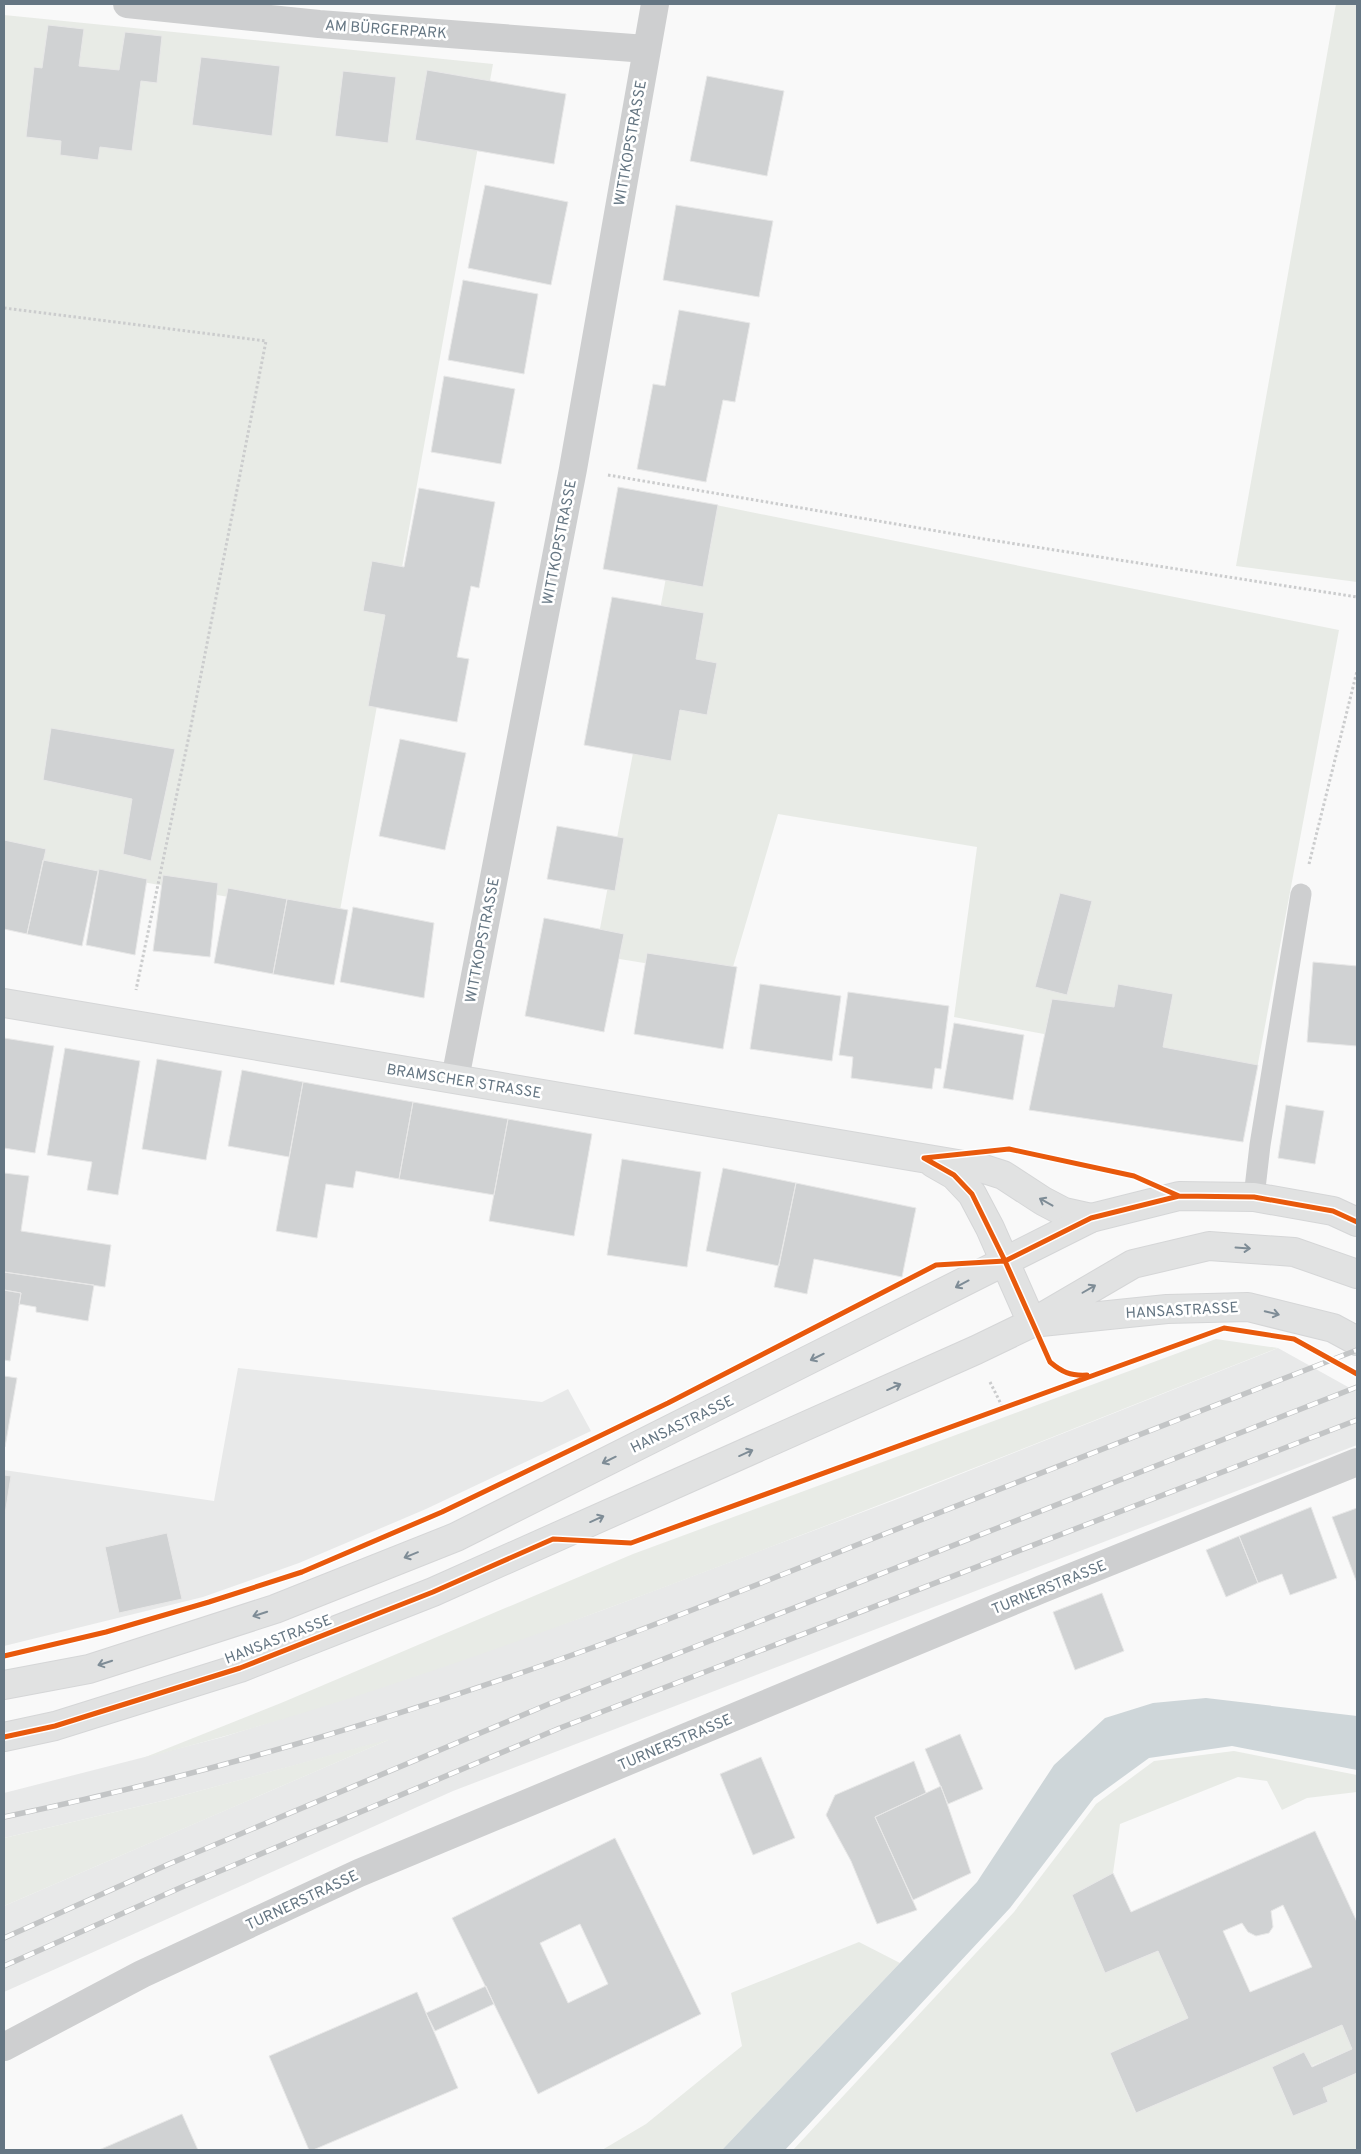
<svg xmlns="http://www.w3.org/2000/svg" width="1361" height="2154" viewBox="0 0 1361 2154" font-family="Overpass,sans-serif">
<rect width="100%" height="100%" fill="#f9f9f9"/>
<path fill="#e8e9e9" d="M1278,1348l79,44v53l-904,346 -449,201v-86l384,-166 -222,60 -162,38v-45l219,-56 186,-59 194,-68 305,-115z
M238,1368l304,34 26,-13 23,42 -165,78 -127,54 -96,34 -199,49v-176l210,31z"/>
<path fill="#e8ebe6" d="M1336,4h21v578l-121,-16z
M4,15l489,49 -154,852 -335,-58z
M681,498l658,132 -83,444 -302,-57 23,-170 -199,-33 -48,163 -135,-22z
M1216,1339l62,9c-190,75 -380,151 -571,223 -185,70 -372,138 -564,187l138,-55 352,-149z
M393,1738l-389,168v-68l162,-38z
M1234,1751l123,24v17l-50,6 -25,12 -15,-29 -29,-4 -118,47 -7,49 -41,22 33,78 53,-22 30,67 -78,35 25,59 207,-87 10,24 -40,17 -8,-13 -32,14 21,49 35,-14 -5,-14 34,-15v77h-564l221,-238 82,-108 58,-43z
M859,1942l41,21 -178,187h-120l44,-26 96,-78 -11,-53z"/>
<path fill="#ced6d9" d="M1206,1698l151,18v54l-125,-24 -83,12 -55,40 -84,110 -225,242h-63l255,-268 77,-117 51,-47 48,-15z"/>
<path fill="#d0d2d3" stroke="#e8e8e8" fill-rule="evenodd" d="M48,25l36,4 -5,37 40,4 6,-38 37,4 -5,47 -16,-2 -9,70 -32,-4 -2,13 -38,-5 1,-14 -35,-4 8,-70 8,1z
M201,57l79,9 -8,70 -80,-11z
M427,70l139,24 -12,70 -139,-24z
M343,71l53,6 -8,66 -53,-7z
M707,76l77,15 -17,85 -77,-15z
M485,185l83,17 -17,83 -83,-17z
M676,205l97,16 -14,76 -96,-17z
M463,280l75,14 -14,80 -76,-14z
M679,310l71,13 -15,79 -12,-2 -17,82 -69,-13 16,-85 12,2z
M444,376l71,13 -14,75 -70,-12z
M618,487l100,18 -15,82 -100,-18z
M419,488l76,14 -16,86 -8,-2 -14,71 12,2 -12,63 -89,-16 17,-91 -22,-4 9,-50 32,6z
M612,597l92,16 -8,46 21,4 -10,52 -27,-5 -9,51 -87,-16z
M51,728l124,21 -24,112 -28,-7 9,-55 -89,-19z
M400,739l66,14 -21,97 -66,-14z
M557,826l67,12 -9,53 -68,-12z
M4,840l42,9 -19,85 -23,-5z
M43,860l55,11 -16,75 -55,-12z
M99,869l48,10 -12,76 -49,-10z
M163,875l55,8 -8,74 -57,-6z
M228,888l59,11 -14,75 -59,-11z
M1060,893l32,8 -25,94 -32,-8z
M287,899l61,11 -14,75 -61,-11z
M353,907l81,16 -10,75 -84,-16z
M544,918l80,16 -20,98 -79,-16z
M647,953l90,14 -14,82 -89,-15z
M1313,962l44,4v80l-50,-4z
M760,984l81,12 -9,65 -82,-12z
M1118,984l55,10 -10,53 95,18 -15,77 -214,-32 23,-111 62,8z
M848,992l101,14 -8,63 -6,-1 -3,21 -81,-11 2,-21 -14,-2z
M954,1023l70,12 -11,65 -70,-12z
M4,1038l50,8 -19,107 -31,-5z
M65,1048l75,13 -22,134 -31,-5 5,-28 -45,-7z
M157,1059l65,12 -16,89 -64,-11z
M242,1070l61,12 -14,75 -61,-11z
M303,1082l110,20 -14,77 -43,-8 -3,17 -27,-4 -9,54 -41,-7z
M413,1102l95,17 -14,76 -95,-16z
M1286,1105l38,6 -9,53 -37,-6z
M508,1119l84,15 -18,102 -85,-15z
M622,1159l79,13 -14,95 -80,-12z
M723,1168l73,15 -17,83 -73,-15z
M4,1173l25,3 -8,55 90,14 -6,42 -101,-15z
M796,1183l120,25 -14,69 -88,-18 -7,35 -33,-7z
M4,1272l90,13 -6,36 -52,-9v-5l-17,-3 2,-11 -17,-3z
M4,1290l17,3 -11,68 -6,-1z
M4,1376l13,2 -12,69h-1z
M4,1475l7,1 -7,45z
M1311,1507l26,71 -47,17 -8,-21 -24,9 -19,-47z
M1357,1508v75l-25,-66z
M167,1533l15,66 -63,14 -14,-66z
M1239,1536l19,47 -32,14 -20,-47z
M1102,1593l22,58 -49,19 -22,-58z
M960,1734l23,55 -35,15 -23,-55z
M761,1757l34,81 -42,17 -33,-81z
M914,1761l12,32 -51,24 42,93 -40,14 -26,-63 -25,-46 9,-20z
M941,1786l30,87 -58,27 -38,-83z
M1315,1831l42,91v151l-34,15 5,14 -35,14 -21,-49 32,-15 8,15 40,-18 -10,-24 -206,88 -26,-60 78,-35 -30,-67 -53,22 -33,-78 41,-22 18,39zM1283,1905l29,62 -62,25 -27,-61 19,-8 6,9 8,4 13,-3 4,-6 -2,-16z
M615,1838l86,176 -163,80 -86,-176zM580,1924l28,60 -40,19 -28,-60z
M486,1986l8,18 -59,27 -9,-18z
M417,1992l41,96 -145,62h-4l-40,-94z
M182,2114l16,36h-99z"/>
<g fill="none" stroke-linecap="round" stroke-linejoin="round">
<g stroke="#d5d6d7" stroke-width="30">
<path id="secondary" d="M4,1003l977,165 22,7 40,26 21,11 27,6
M933,1163l21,12 18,19 18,34 42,95"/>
</g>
<g stroke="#d5d6d7" stroke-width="30">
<path id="primary" d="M1041,1322l126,-13 81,-2 85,21 24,13
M4,1685l85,-16 186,-60 181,-72 635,-319 88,-22 75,1 79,14 24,11
M4,1737l51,-11 185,-58 193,-76 543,-242 56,-27 101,-59 76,-18 85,6 63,22"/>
</g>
<path stroke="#cbcccd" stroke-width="3" stroke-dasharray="2.5 2.5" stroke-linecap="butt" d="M4,308l262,33 -76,390 -54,259
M608,475l376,64 373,58
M1309,864l48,-193
M990,1382l13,26"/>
<path stroke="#cecfd0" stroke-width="21" d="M1254,1197l6,-52 41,-251"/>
<path stroke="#cecfd0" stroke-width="28" d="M127,4l192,20 327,25
M455,1079l118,-610 82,-465
M4,2047l138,-73 217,-101 683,-284 315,-127"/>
<use href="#secondary" stroke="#e1e2e2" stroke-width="28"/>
<use href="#primary" stroke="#e1e2e2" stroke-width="28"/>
<g stroke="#c3c5c6" stroke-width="5.5">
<path id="rail" d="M4,1817c188,-39 373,-93 554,-157 111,-39 220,-84 329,-127 157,-61 314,-122 470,-183
M4,1938l165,-74 380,-160 808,-317
M4,1966l178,-79 378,-159 797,-308"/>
</g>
<use href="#rail" stroke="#fff" stroke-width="4" stroke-dasharray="11" stroke-linecap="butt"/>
<g stroke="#fff" stroke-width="8">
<path id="cycleway" d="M924,1158l30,17 18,19 33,67 45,101c12,10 20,14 37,13
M924,1158l85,-9 125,27 45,20
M4,1656l102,-24 103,-30 93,-30 140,-60 226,-109 268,-138 69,-4 86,-43 88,-22 75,1 79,14 24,11
M4,1737l51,-11 185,-58 193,-76 120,-53 78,4 593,-215 70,11 63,35"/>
</g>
<use href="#cycleway" stroke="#e8590c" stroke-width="5"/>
</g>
<defs><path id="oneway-shaft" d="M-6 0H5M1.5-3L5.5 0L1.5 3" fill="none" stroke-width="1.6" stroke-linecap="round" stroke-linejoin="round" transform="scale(1.25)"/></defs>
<g stroke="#7e8c96">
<use href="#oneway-shaft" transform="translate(1046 1202) rotate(-151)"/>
<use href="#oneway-shaft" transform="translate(1243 1248) rotate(4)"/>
<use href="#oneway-shaft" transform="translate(962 1284) rotate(152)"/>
<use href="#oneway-shaft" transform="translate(1089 1289) rotate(-30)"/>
<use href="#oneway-shaft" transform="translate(1272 1313) rotate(14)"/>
<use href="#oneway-shaft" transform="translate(817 1357) rotate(154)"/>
<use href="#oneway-shaft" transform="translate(894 1387) rotate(-24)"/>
<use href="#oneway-shaft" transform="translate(746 1453) rotate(-24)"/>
<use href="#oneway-shaft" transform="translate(609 1460) rotate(154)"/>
<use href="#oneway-shaft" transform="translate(597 1519) rotate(-24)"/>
<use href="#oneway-shaft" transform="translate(411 1555) rotate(158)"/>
<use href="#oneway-shaft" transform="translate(260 1614) rotate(162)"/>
<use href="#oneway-shaft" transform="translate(105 1663) rotate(162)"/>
</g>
<g text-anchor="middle" stroke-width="5" stroke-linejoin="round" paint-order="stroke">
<g font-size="15" fill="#657683" stroke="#fff">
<text transform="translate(386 29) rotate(4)" y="5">AM BÜRGERPARK</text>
<text transform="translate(630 143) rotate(-80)" y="5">WITTKOPSTRASSE</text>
<text transform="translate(559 542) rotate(-79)" y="5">WITTKOPSTRASSE</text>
<text transform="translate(482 940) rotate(-79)" y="5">WITTKOPSTRASSE</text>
<text transform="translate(464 1081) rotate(9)" y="5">BRAMSCHER STRASSE</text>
<text transform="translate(1182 1310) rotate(-3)" y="5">HANSASTRASSE</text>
<text transform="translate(682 1424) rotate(-26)" y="5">HANSASTRASSE</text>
<text transform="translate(1049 1587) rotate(-22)" y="5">TURNERSTRASSE</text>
<text transform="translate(278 1639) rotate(-21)" y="5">HANSASTRASSE</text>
<text transform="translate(675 1742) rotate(-23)" y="5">TURNERSTRASSE</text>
<text transform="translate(302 1900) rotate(-25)" y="5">TURNERSTRASSE</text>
</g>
</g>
<rect width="1361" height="2154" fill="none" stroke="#657683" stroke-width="10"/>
</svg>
